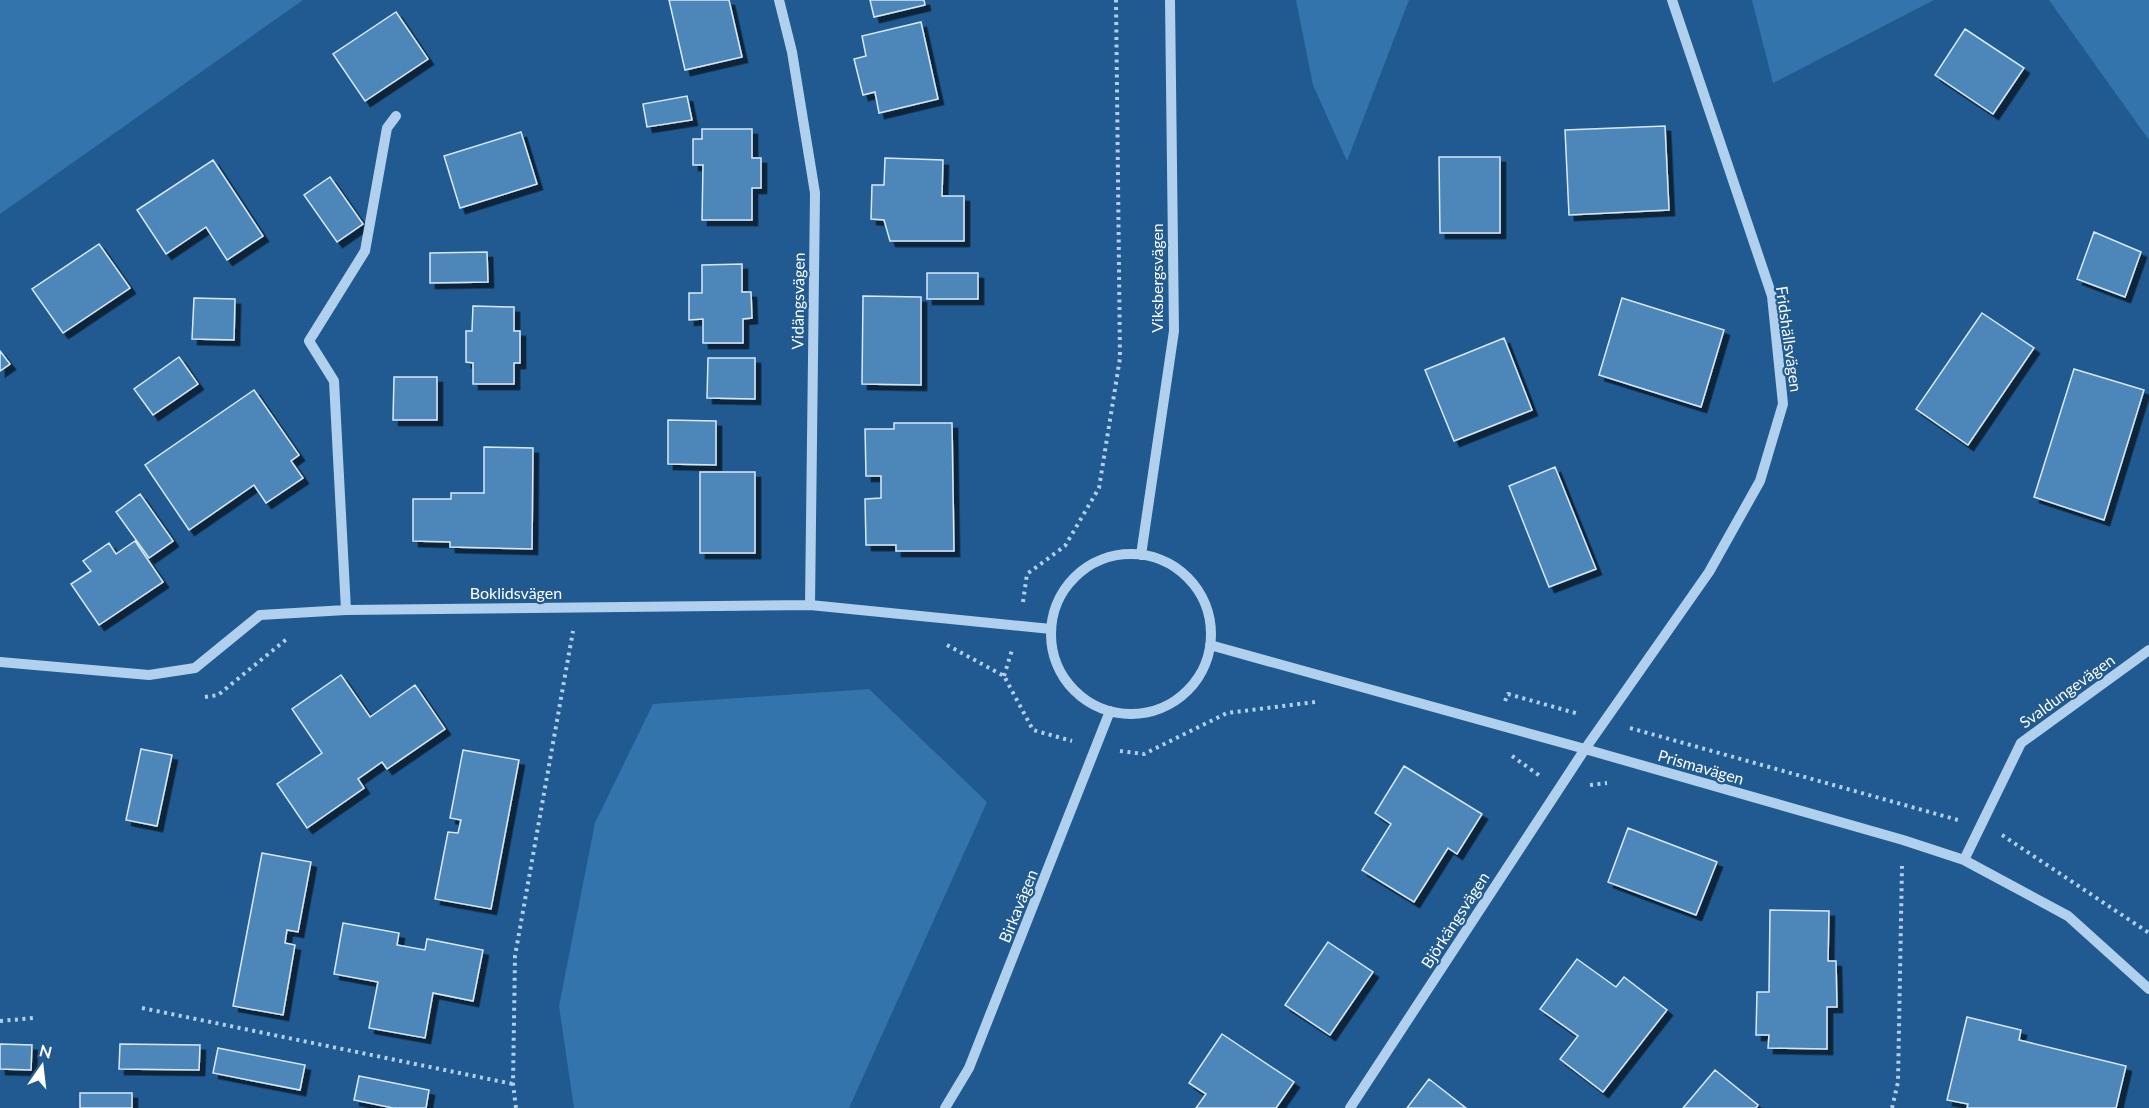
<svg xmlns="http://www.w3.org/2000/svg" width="2149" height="1108" viewBox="0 0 2149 1108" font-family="Lato,sans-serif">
<defs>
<filter id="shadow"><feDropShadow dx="5.5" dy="5.5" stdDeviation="0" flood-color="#0009"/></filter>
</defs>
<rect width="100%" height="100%" fill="#205a90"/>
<path fill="#3474ad" d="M0,0h303l-303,214z
M1296,0h113l-62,161 -34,-76z
M1752,0h182l-161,83z
M2049,0h100v140z
M869,689l118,113 -138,306h-275l-15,-102 36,-183 58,-119z"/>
<path fill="#4d86b8" stroke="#d6e9f9" stroke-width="1.5" filter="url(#shadow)" d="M669,0h60l13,57 -57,13z
M870,0h54l1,5 -51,12z
M396,12l32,47 -63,42 -32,-47z
M921,22l17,77 -59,14 -4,-21 -12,3 -9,-36 12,-3 -4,-20z
M1965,29l59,39 -31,46 -58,-39z
M687,96l5,24 -45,7 -4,-23z
M1665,126l4,84 -100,5 -4,-85z
M702,129h50v29h9v30h-9v32h-50l1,-55h-10v-26h9z
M521,132l16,52 -77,24 -16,-52z
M1439,157h61v76h-60z
M885,158l58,2 -1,36h22v45h-74l-6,-21 -13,-1 1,-34h12z
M213,160l50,76 -36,24 -21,-33 -40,27 -29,-44z
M330,177l33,47 -26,18 -33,-47z
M2094,232l47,20 -16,45 -48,-18z
M99,244l31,44 -67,45 -31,-44z
M487,252l1,30 -58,1v-30z
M742,264v28h9l1,26 -9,1v24h-40v-24l-14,1v-27h13v-28z
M927,273h51v26h-51z
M863,296l58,1v88l-59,-1z
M194,298l41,1 -1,41 -42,-1z
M1622,298l102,32 -23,77 -102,-32z
M473,306l41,1v24h6v32h-6v21h-41v-21l-7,-1v-31h6z
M1982,313l52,35 -66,97 -52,-36z
M1504,338l28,72 -78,31 -29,-71z
M0,351l10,13 -10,7z
M179,357l19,27 -45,31 -19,-26z
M708,358h47v41l-48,-1z
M2074,369l70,21 -40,130 -70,-23z
M394,377h43v43h-44z
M254,390l45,65 -8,6 12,17 -37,25 -12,-18 -65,45 -44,-65z
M668,420l48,1v44l-48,-1z
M894,423h58l2,128h-58v-6h-30l-1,-46 16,-1v-22h-15l-1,-47h29z
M484,447l49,1 -1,101 -82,-2v-5l-37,-1v-42h38v-6h33z
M1555,467l41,102 -47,18 -40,-101z
M700,472h55v81h-55z
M140,494l33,47 -24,17 -33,-46z
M135,541l28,41 -64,43 -28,-41 20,-13 -8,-10 26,-18 7,11z
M341,675l29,42 45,-32 30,44 -58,40 -5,-7 -24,17 6,9 -57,40 -30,-44 45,-31 -30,-44z
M141,749l31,6 -15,71 -31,-6z
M463,750l56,10 -28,149 -56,-10 13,-67 10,1 3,-13 -11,-2z
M1404,766l78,48 -25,40 -9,-6 -34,54 -52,-32 29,-46 -16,-11z
M1628,828l89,34 -21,53 -88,-33z
M262,853l49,9 -13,70 -11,-2 -2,13 10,2 -12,70 -50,-9z
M1770,910l59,1 -1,50h8l1,46h-10v42l-59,-1 1,-13h-13l1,-43h12z
M343,923l56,10 -2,12 28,5 2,-11 56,11 -10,51 -40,-8 -8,45 -56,-10 9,-46 -44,-8z
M1328,942l45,30 -43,63 -45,-30z
M1577,959l39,28 8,-10 43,33 -64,82 -43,-33 18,-23 -38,-27z
M1967,1017l54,13 -2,10 107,26 -10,42h-149l1,-4 -21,-4z
M1222,1034l72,48 -18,26h-80l10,-14 -17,-11z
M0,1044l32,1 -1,25 -31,-1z
M120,1044l80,1 -1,25 -80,-1z
M218,1048l87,17 -5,25 -87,-17z
M1715,1070l43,35 -2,3h-73z
M359,1076l70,14 -3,18h-33l-39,-8z
M1429,1079l37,29h-59z
M80,1093h52v15h-52z"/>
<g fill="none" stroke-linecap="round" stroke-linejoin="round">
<path stroke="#b0d0ed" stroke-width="4" stroke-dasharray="3 4.5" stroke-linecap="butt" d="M1023,602l4,-28 38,-28 34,-58 21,-130 -4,-358
M947,645l57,31 29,54 39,11
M1004,676l8,-26
M205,697l13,-2 70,-57
M1505,701l3,-7 71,20
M1630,728l328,92
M1120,751l24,3 83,-41 88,-11
M1512,756l28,20
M1590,785l17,-2
M2002,835l147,98
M142,1008l371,76
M0,1021l34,-3
M516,1108l-3,-24 2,-128 58,-325
M1892,1108l6,-26 4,-216"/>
<path stroke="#b0d0ed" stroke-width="10" d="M779,0l13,52 23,141 -5,412
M1051 634a80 80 0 1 1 160 0a80 80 0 1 1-160 0Z
M1141,555l33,-224 -4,-331
M346,610l-12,-229 -25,-40 56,-90 22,-123 9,-12
M1210,645l375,104 318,91 61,20 104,56 81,73
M0,662l149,13 46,-7 65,-53 86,-5 464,-5 241,24
M1964,860l57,-117 128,-93
M945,1108l24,-40 141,-357
M1350,1108l235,-359 124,-177 51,-91 23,-77 -11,-108 -100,-296"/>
</g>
<g text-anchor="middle" stroke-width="4.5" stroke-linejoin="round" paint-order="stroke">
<g font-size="16" fill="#fff" stroke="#205a90">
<text transform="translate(1157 278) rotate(-90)" y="6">Viksbergsvägen</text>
<text transform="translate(798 301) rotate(-89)" y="6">Vidängsvägen</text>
<text transform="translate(1789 339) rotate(82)" y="6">Fridshällsvägen</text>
<text x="516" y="599">Boklidsvägen</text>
<text transform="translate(2067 691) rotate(-36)" y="6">Svaldungevägen</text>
<text transform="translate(1701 767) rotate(16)" y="6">Prismavägen</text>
<text transform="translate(1018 906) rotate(-68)" y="6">Birkavägen</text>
<text transform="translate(1455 920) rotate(-57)" y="6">Björkängsvägen</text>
</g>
</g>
<g transform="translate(42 1066) rotate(14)" stroke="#205a90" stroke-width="4.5" paint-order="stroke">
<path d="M0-4.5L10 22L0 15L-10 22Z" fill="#ffffff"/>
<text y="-9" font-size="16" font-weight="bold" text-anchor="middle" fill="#ffffff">N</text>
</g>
</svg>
